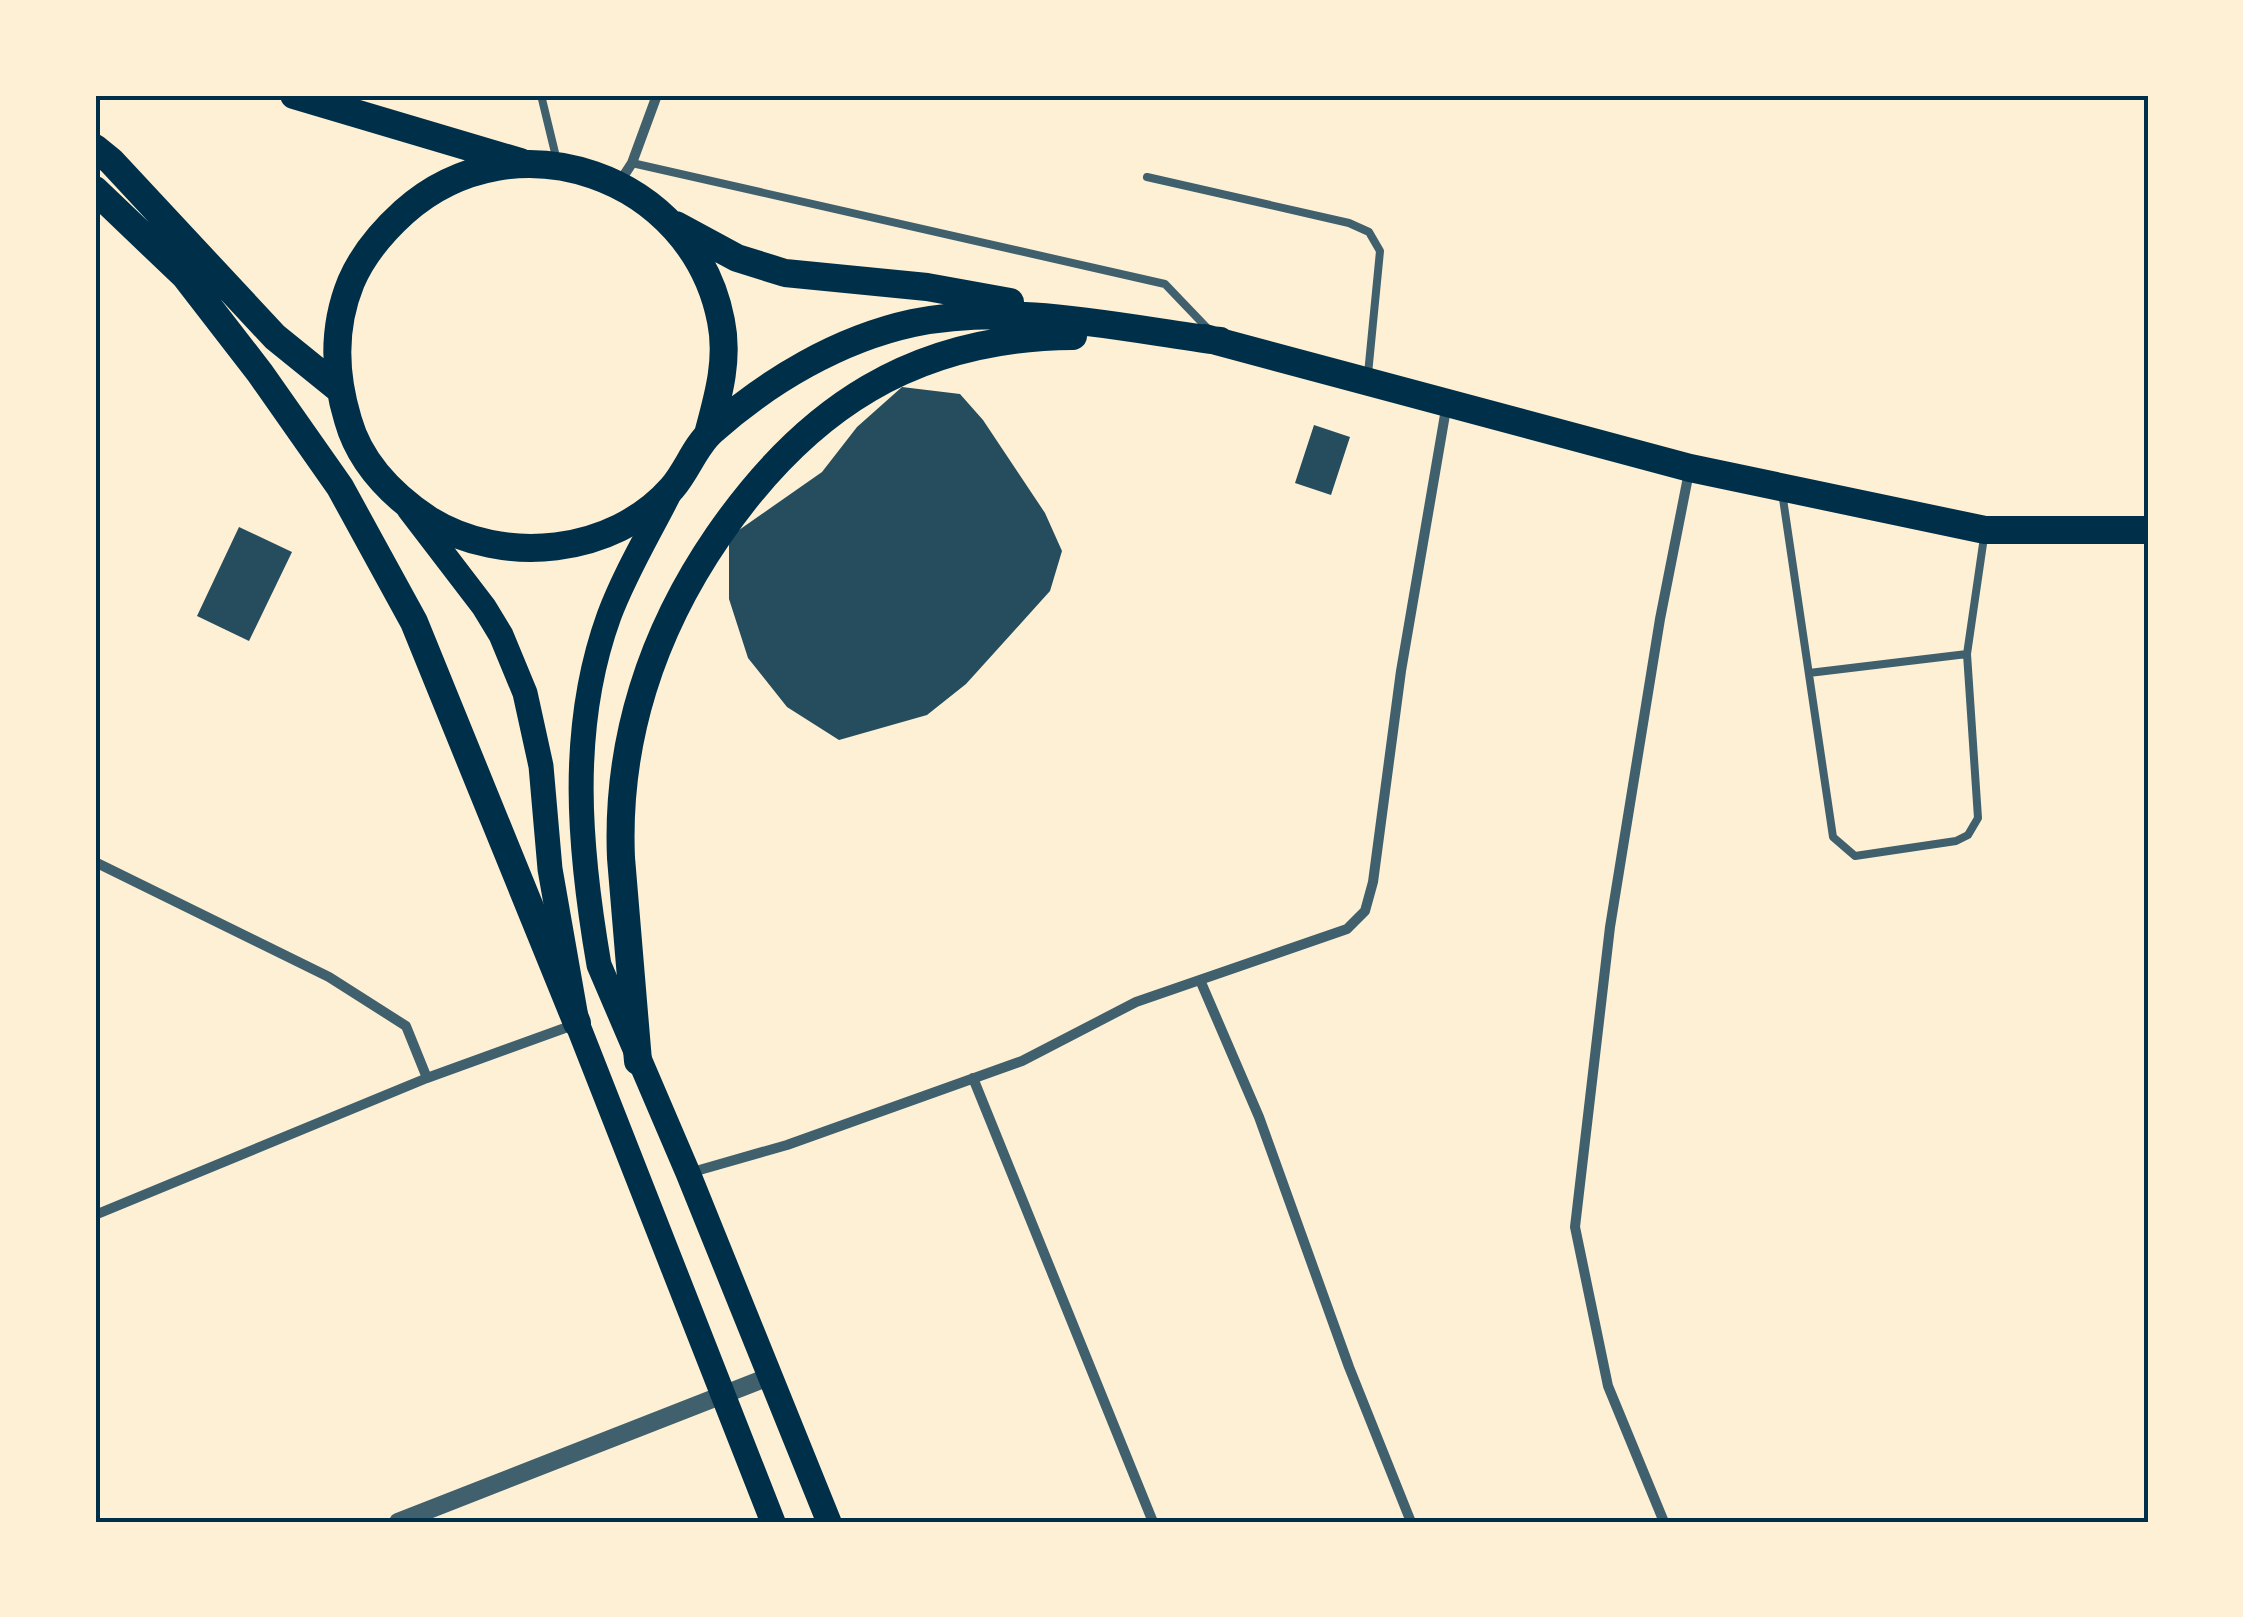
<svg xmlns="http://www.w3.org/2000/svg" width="2243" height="1617" viewBox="0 0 2243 1617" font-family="Roboto,sans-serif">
<rect width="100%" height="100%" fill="#fdf0d5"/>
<path fill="#264d5e" d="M902,387l58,7 23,26 62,93 17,38 -12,40 -84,93 -39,31 -88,25 -52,-33 -39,-49 -19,-59v-62l93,-65 35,-45z
M1314,425l36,12 -19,58 -36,-12z
M239,527l53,25 -43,89 -52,-25z"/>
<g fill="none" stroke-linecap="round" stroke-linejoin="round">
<path stroke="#3f606c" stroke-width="8" d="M541,95l16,66
M632,163l533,121 45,47
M1147,177l202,46 20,9 11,19 -12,123
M1782,492l51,345 22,19 101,-15 12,-6 10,-17 -11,-164 17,-117
M1809,673l158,-19"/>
<path stroke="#3f606c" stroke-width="10" d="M619,183l13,-20 25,-68
M95,862l234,115 77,49 21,52
M1200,980l59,137 90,250 62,155
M973,1078l180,444
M689,1173l98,-28 235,-84 114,-59 211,-73 18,-18 8,-29 28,-211 46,-268
M95,1215l332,-137 149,-54
M1664,1522l-56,-136 -33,-159 35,-300 50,-308 29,-147"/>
<path stroke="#3f606c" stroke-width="18" d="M398,1522l373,-146"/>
<path stroke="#003049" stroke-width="25" d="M670,492c-20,40 -45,81 -61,124 -41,113 -30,233 -10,349l89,208 141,349
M409,509l75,98 17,28 24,58 16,73 9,103 27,154 196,499"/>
<path stroke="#003049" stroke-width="28" d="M294,95l226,67
M95,148l16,13 164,176 63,51
M95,190l90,86 75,97 80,114 74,135 163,401
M676,225l61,33 48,15 142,14 83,15
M1205,338l485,130 295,62h163
M708,434c10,-37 21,-74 13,-113 -28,-145 -206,-208 -317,-109 -21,19 -41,42 -53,70 -18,44 -17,92 -3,138 12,43 45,76 81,100 74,46 184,35 243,-32 15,-17 23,-42 40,-57 56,-50 127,-92 201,-108 100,-21 207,5 307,18
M638,1061l-17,-203c-5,-117 31,-226 97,-322 88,-128 196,-199 355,-200"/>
</g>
<rect width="2243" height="1617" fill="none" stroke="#fdf0d5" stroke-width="195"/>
<rect x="98" y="98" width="2048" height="1422" fill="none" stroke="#003049" stroke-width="4"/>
</svg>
